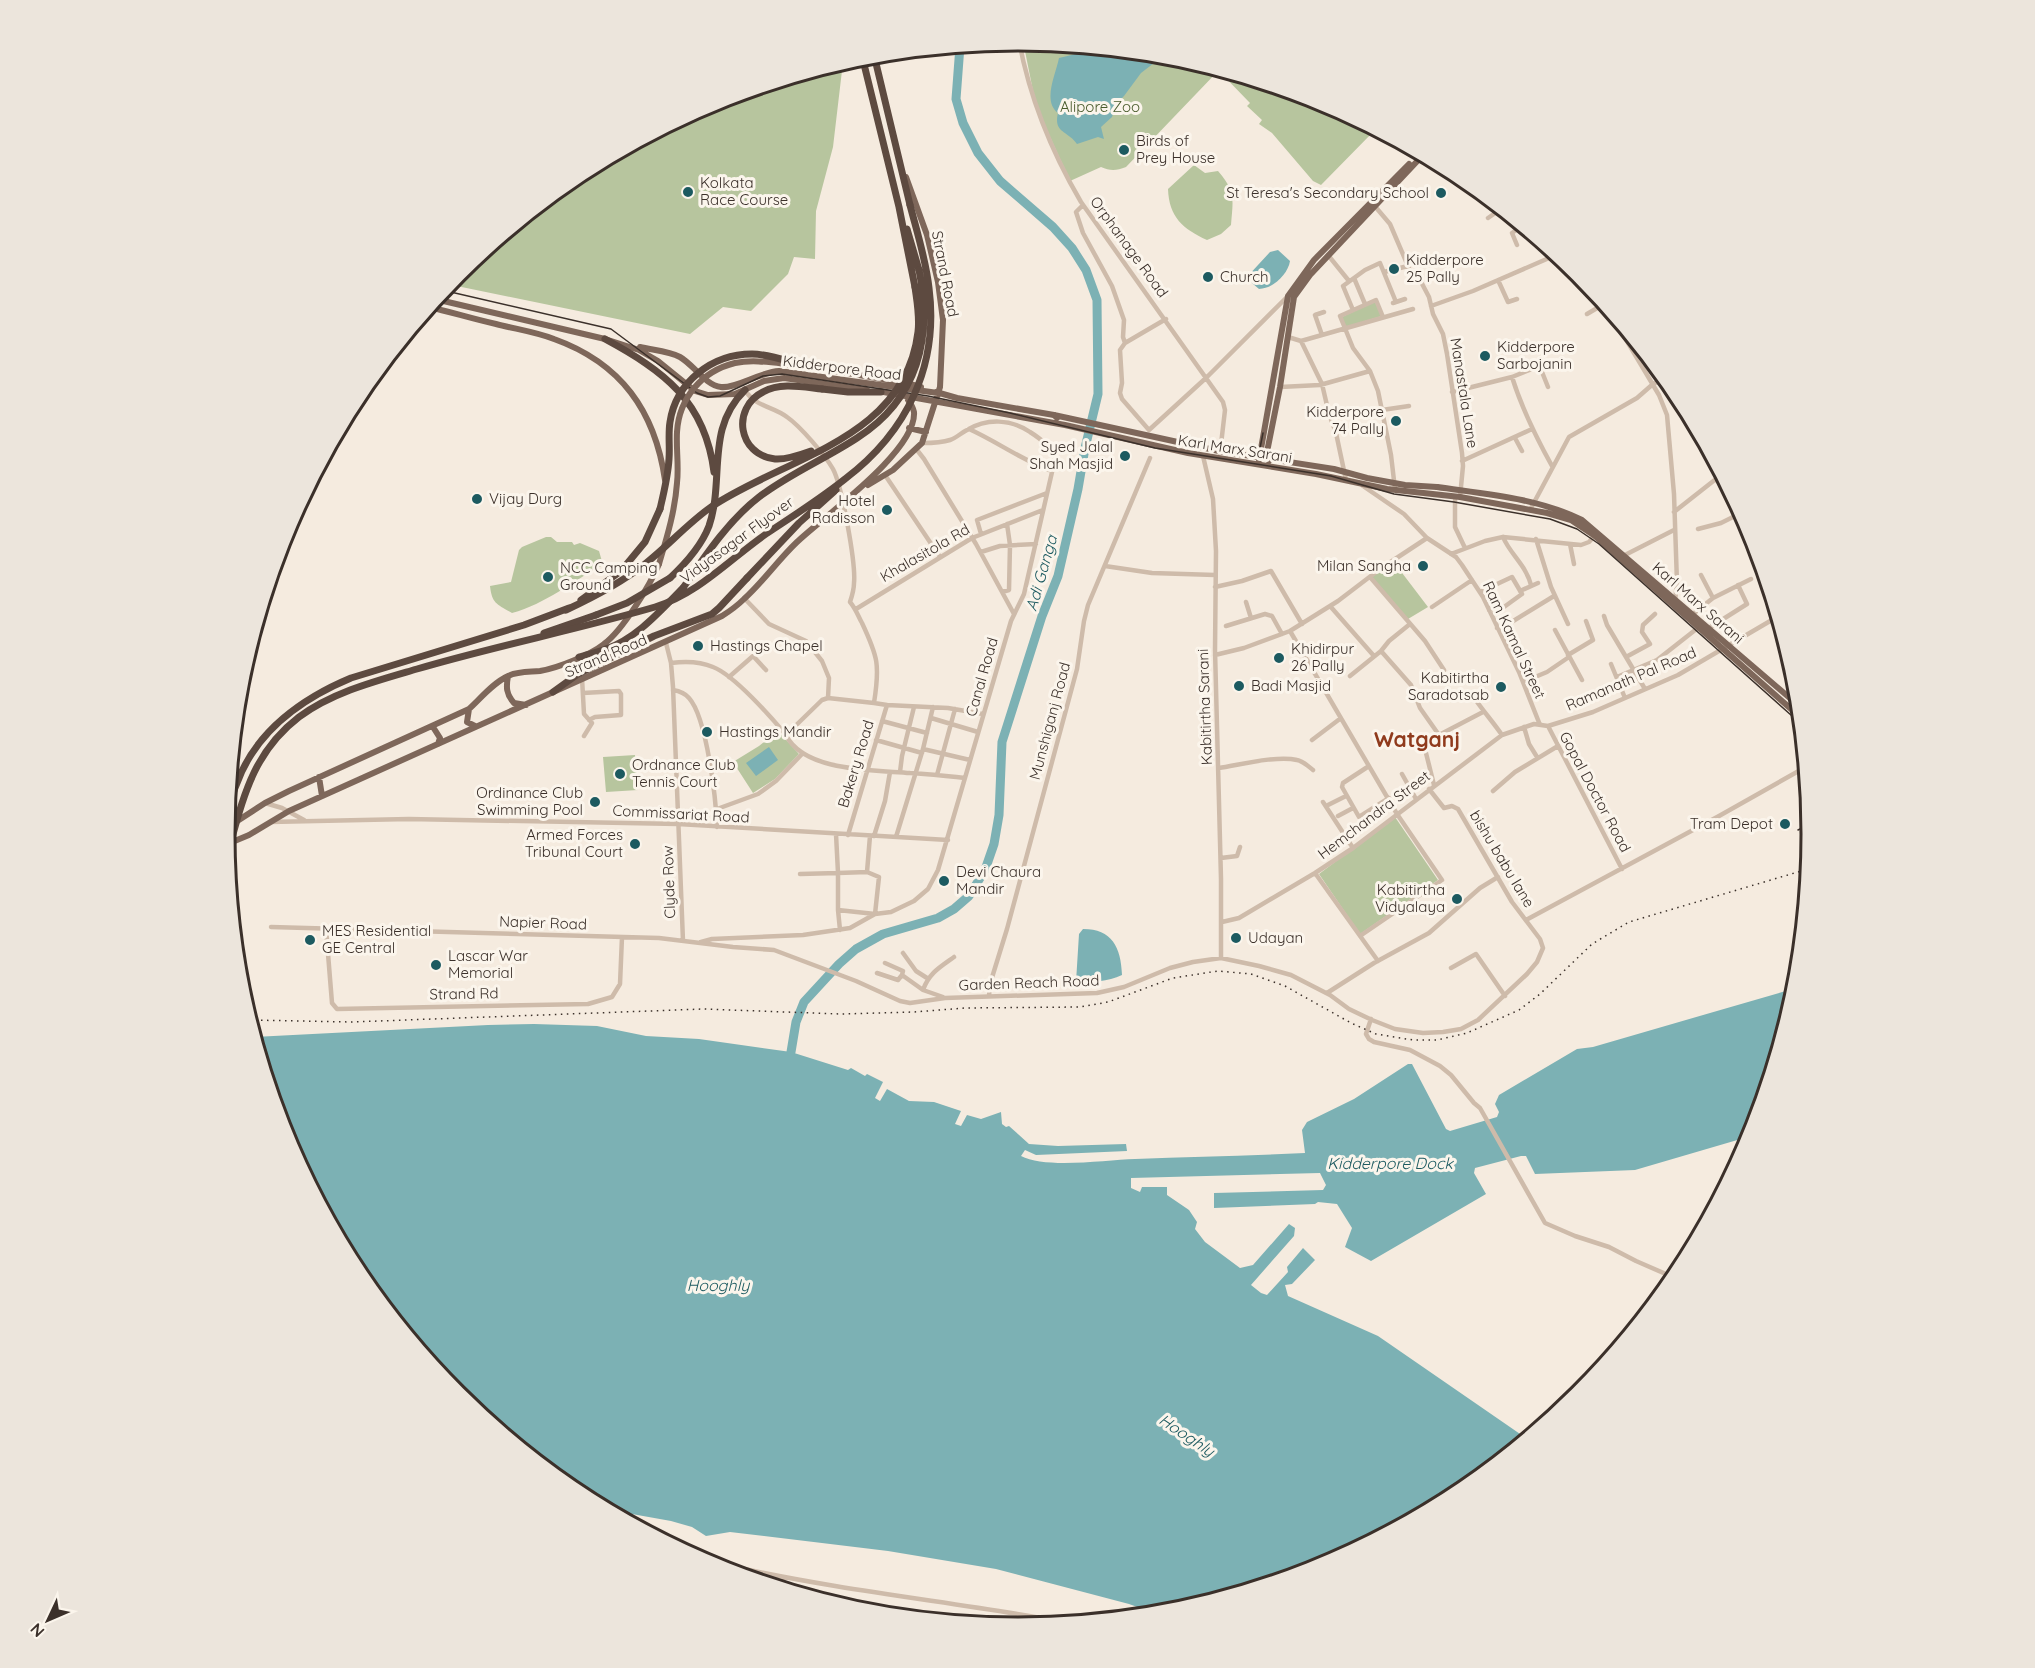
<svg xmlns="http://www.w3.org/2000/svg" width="2035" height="1668" viewBox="0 0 2035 1668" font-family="Quicksand,sans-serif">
<rect width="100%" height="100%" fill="#f5ebdf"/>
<path fill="#b7c59e" d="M1023,41l150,15 46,14 -93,97c-10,4 -16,4 -25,0l-31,14 -34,-75z
M843,62l-10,85 -17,64 -1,48 -21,-2 -6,17 -37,37 -28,-4 -33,27 -243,-50 10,-11 120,-99 137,-73z
M1220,70l101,31 54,29 -54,55 -8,-4 -41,-48 -13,-9 3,-4 -15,-14 3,-3 -31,-32z
M1194,165l11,8 13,-2c18,21 15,28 13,54l-10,9 -14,6c-24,-11 -38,-23 -39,-51z
M1376,301l6,15 -37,11 -3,-10z
M546,537h5l6,5h15l2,3 6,-2 19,8 4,14c-31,16 -57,39 -91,48 -15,-9 -20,-9 -22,-27l21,-4 8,-32 3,-3z
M1393,561l35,46 -20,12 -37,-42z
M778,731l21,23 -24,25 -22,14 -20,-31 26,-16z
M635,755l3,35 -32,2 -3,-35z
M1395,817l43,63 -78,54 -41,-60z"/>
<path fill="#7cb1b4" d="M1087,47l72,7 -5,9 -13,10 -17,23 -7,7 -5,14 -11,10 3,12 -6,-2 -21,7c-9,-13 -24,-11 -19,-31 -16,-12 -2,-39 1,-55l25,-6z
M1278,250l12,11c-2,13 -17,28 -31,28l-13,-11 24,-26z
M769,747l9,13 -22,16 -10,-13z
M1083,929c29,0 38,18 39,46 -14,7 -31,7 -46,7l3,-48z
M1796,988l-45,148 -116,34 -100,4 -9,-18h-5l-46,12 -1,5 12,21 -115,67 -26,-14 7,-19 -15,-24 -19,-2 -3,2 -101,4v-15l109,-3 3,-5 -6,-12 -189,5v10l9,4 2,-5h25v8l22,15 8,12 -2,7 10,13 35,26 13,-3 36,-41 6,4 -1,8 -43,49 10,8 6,2 21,-23 -1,-5 16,-19 12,12 -23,24 -7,1 3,11 90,40 145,100 -4,8 -61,50 -137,73 -149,45 -15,2 -28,-10 -133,-35 -108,-18 -158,-19 -24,4 -14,-9 -21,-6 -67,-12 -28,-15 -120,-99 -98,-120 -74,-138 -30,-100 234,-12 46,-1 63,2 49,10 53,3 92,13 57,18 3,-2 14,8 2,-2 16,8 -8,16 5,3 7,-12 22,12 25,1 27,9 -6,13 6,2 6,-11 14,4 20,-7 1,12 4,3 3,-1 20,18 29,2 68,-2 1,7 -91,4 -11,-5 -4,6c24,13 85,4 114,3 56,-2 113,-3 170,-6l-3,-23 5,-8 47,-23 54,-35h4l34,65 4,2 47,-14 2,-5 -4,-8 4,-9 78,-46 16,-2z"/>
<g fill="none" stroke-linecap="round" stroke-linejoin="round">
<path stroke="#7cb1b4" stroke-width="9" d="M791,1052l5,-30 8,-20 35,-38 17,-15 27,-15 55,-16 16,-9 15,-13 16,-26 9,-26 5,-29 3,-73 40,-126 16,-40 20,-87 7,-41 13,-54 -1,-94 -11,-30 -14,-22 -19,-21 -53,-46 -22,-28 -15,-30 -7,-24 4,-53"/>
<path stroke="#cebbaa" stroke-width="4.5" d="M1019,41c11,58 32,110 62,161l142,200 2,8 -5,43
M1373,204l17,20 21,49 8,5 10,19 4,17 10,20 4,20 15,99 1,13 -3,31
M1083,205l-7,7 7,21 29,53 12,34 -1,17 2,6
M1488,218l13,-9
M1517,245l-5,-12 10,-7
M1328,255l21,26
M1384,272l24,-6
M1354,278l11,26
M1498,280l10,22 9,-3
M1393,303l12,-4
M1431,306l42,-15 83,-36
M1353,310l-10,-24 22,-16 15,-7 16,39
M1609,311l50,84 8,20 7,79 3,89 -2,18
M1587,314l17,-10
M1383,317l-7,-17 -36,16 13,32 17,23 8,20 13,64 4,34
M1166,319l-41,24 -5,7 2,33 -2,10 2,6 27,31 58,-53 81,-81
M1322,335l-7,-20 9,-3
M1288,337l13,4 112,-32
M1301,341l21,43 7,30 7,19 10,47
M1512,377c10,32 24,60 40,89
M1280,387l40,-2 50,-14
M745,390c10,17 28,16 42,27 13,9 38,38 46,52 9,17 23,95 21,114 0,6 -2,13 -4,19 6,7 8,14 12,21 16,34 18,42 12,80l13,2 -39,130
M1452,392l60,-15 25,-10h3l8,20
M1382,410l27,-4
M969,429c29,13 54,32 83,42
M1515,438l7,13
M917,450l7,9 52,85 38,70
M1203,456l10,43 3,52 -1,99 6,229v79
M1462,461l70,-32
M885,475l55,82
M1716,479c8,8 12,21 21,26
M1363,486l41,28 23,24 29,19 6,8 21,32 36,75 21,53
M1455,500v27l10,21
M1530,510l39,-73 68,-39 16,-14 12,-5
M1674,512l47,-37
M1698,529l23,-6 20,-10 -1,-2
M981,534l-4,-14 70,-27
M1503,537c7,17 23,28 28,48
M1536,539l15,48 17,37
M1570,544l4,20
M981,552l19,-6 36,-2
M1451,554l34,-13 18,-4 78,8 8,-3 7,-8
M1623,556l51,-26
M1105,566l47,7 63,2
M1701,575l12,23
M1370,577l55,64 19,29
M1215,587l27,-6 29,-10 31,53
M1520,591l18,-8
M1002,592l7,-2 1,-45 -3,-21
M1480,592l32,-15 10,17 -18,13 -15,3
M745,599l24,25 37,17 16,20 7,17 -1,20 46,5
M1246,602l5,16
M1330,606l44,50
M1432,607l40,-27
M856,609l116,-71 71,-28
M1693,614l20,-16 38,-19
M1604,616l3,9 38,64
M1226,626l39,-12 7,2 10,18
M1497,628l13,-5 44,-27
M1709,628l38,-24 -9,-19
M1555,630l27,50
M1290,631l107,183 45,66 -82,56
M666,643l5,20 2,24 10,254
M1381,651l8,-10 21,-17
M1215,655l29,-7 46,-17 48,-30 42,-32 47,-31
M1568,655l25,-15 -7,-19
M1626,657l24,-13 -8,-12 1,-7 12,-11
M671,663c15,-2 28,-2 42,4 21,8 58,50 73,68l36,-35 6,-2
M1611,664l14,34
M1350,676l31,-25 30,34 9,23 19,27
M729,677l24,-21 13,14
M1617,677l40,-17 42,-33
M582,678l2,36 8,9 -8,13
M1523,682l24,-10 22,-15
M673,690c6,1 12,3 16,8 18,20 27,102 28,129
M583,693l36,-2 2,3v21l-26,2 -6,3
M1475,699c9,13 18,23 27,36
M887,705l61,3 35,6
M931,718l47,14
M882,721l45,12
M1548,726l74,143
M1524,727l5,17 8,13
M786,735c18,37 89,35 124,38 18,1 37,3 55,5
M876,740l46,13
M1312,740l29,-22
M923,749l47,11
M1369,766l-26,17 -1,4 17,30 30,-19
M1219,768c20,-3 58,-13 78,-8 6,1 11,6 16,10
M900,772l2,-16 12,-49
M1402,774l14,25
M937,775l18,-66
M1434,785l-9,-36 14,-14 44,-23
M1493,791l22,-19 43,-26
M1323,802l30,46
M265,803l17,5 22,12
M1326,806l20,-10
M717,809l41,-15 18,-13 27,-28
M1338,816l15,-8
M270,822l139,-3 269,5 270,16
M836,834l2,39 29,-1 12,5 -4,37 -37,-4 2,20
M874,836l11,-35 5,-29
M896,837l27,-88 10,-42
M1221,858l16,-2 3,-9
M867,872l3,-36
M1315,873l63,88
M800,874l38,-1v37
M1526,920l193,-104 85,-48
M1222,922l17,-4 76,-45 38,-25 149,-113 32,-11 14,2 45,-14 85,-37 99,-58
M271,927l388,11 74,9 41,3 82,31 44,20 10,2 35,-5 152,-5 27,-6 46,-19 23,-6 28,-4 38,8 32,9 39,20 19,14 23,11 23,9 28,4 20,-1 18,-3 17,-9 49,-46 10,-12 6,-14 -3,-9 -28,-37 -54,-93 -6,-3 -8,2 -15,-19
M326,929l6,74 5,6 251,-5 24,-7 8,-13 2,-47
M701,942l11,-3 91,-4 47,-7 25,-14 16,-2 23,-11 14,-12 10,-19 73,-249 13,-27 31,-135c-5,-13 -14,-20 -25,-27 -19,-13 -43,-14 -63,-2 -6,3 -11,8 -17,10 -9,3 -18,3 -28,3
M903,953l13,18 11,7
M885,963l18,8 -1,4
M1451,968l25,-14 29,42
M877,973l21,7 4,-5 21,15 20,7
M923,990c6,-17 17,-23 31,-33
M1327,993l47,-30 55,-30 51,-45 18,-11
M989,996l1,-12 17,-55 70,-260 7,-48 4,-16 62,-147
M1371,1019l-5,15 3,5 5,3 36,8 30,16 11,9 23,28 6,5 65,115 30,13 34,11 27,14 39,17
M720,1569l20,-1c105,23 213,34 319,53l1,2
M782,1588l1,-11"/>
<path stroke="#7e675a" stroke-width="6" d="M435,299l170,40 34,11 19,11 37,30 13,4 27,-1 29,-13 20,-3 83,12
M429,307c22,5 44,12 67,17 19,5 40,8 58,15 67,24 101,72 111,141
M640,347c12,3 29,4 40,10 14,8 25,28 41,30 14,2 39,-15 58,-16l159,22
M806,366l100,17 15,4
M878,391l187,34 123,28 128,21 71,15 73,8 87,16 24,7 24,16 204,180
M936,392l21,6 97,17 3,3
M909,428l17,4
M1259,460l29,-164 26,-36 95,-96
M1269,461l-2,-9 13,-65 14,-90 16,-22 113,-120
M868,485l25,-15 29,-27 18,-56 3,-67 -5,-38 -11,-47 -21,-58
M1437,487c48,7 101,11 145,33l216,185
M508,676c-2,11 -2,18 6,27l12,2
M469,709l-2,13 8,4
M433,727l7,11 -2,6
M319,777l3,19
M225,829l40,-26 24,-12 180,-82c12,-11 24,-26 39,-33 10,-5 21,-4 32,-5 18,-3 50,-16 64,-27 19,-14 46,-59 55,-80
M225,845l24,-10 40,-24 433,-195c8,-5 15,-10 22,-17 19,-17 34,-39 53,-57 26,-25 120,-91 117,-130 -1,-5 -3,-8 -6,-12"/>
<path stroke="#5d4a40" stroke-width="7" d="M874,55l36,150
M862,56l37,151 16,80
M907,229l12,41
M605,339c59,32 100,62 109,133
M822,389l26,3h33
M670,578c15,-14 31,-31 39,-52 16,-47 -4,-97 36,-136
M581,600l40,-29 24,-29 15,-33
M544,633l52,-18
M579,657c9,-3 18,-4 27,-8 31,-11 54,-38 77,-61
M553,692l25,-18 76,-38 58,-22 7,-6 28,-30
M225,819c4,-12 7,-25 12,-36 19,-52 66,-85 114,-105l173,-53 45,-17
M228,852v24"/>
<path stroke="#3b302a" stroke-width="1.5" d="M442,290l169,39 86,64 11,4 12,-1 43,-20 19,-2 146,22 82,17 145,35 176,28 63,18 60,8 96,17 27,10 22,15 201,179
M1260,448l3,-15
M1798,830l12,-6"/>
<path stroke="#3b302a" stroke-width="1.5" stroke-dasharray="1.5 4.5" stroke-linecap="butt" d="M249,1020l103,2 351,-13 138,5 73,-2 51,-4 115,-1 28,-5 65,-24 45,-7 33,3 34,12 66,37 25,11 37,6h24l30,-7 52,-23 21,-16 52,-50 37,-22 179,-53
M882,1614l1,-7"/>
<path stroke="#7e675a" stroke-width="6" d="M1054,415l165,36 115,18 33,9 38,7 32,2
M659,564c8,-27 16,-53 18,-81 2,-17 -1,-34 0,-51 2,-34 25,-61 58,-69 19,-4 40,0 60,2"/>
<path stroke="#5d4a40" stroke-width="7" d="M811,451c-11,4 -25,9 -36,8 -37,-4 -44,-51 -12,-67 17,-10 40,-5 59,-3
M660,509c4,-17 8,-33 9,-50 1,-12 -1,-25 1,-37 6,-40 42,-68 82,-68 18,0 37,8 54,12
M747,578l52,-55 37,-33
M683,588c22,-32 45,-67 76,-91 30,-23 66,-38 98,-59 61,-39 76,-100 62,-168
M566,610c28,-13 55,-27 79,-46 23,-18 42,-40 66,-57 74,-50 194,-67 207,-175 2,-15 -1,-30 -3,-45
M596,615l31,-12 43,-25
M228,852c15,-53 24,-99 71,-135 34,-25 77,-36 118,-48 78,-23 159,-39 238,-62 43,-13 75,-48 111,-73 27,-18 54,-35 79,-55 62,-47 94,-113 84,-191 -3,-28 -12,-56 -19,-83"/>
</g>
<g fill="#1c5a60" stroke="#fbf5ec" stroke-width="2">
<circle cx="1124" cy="150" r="6"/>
<circle cx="688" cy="192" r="6"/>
<circle cx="1441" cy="193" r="6"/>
<circle cx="1394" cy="269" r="6"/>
<circle cx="1208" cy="277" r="6"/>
<circle cx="1485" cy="356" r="6"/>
<circle cx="1396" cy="421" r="6"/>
<circle cx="1125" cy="456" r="6"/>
<circle cx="477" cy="499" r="6"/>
<circle cx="887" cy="510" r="6"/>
<circle cx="1423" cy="566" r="6"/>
<circle cx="548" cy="577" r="6"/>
<circle cx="698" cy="646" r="6"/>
<circle cx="1279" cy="658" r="6"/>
<circle cx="1239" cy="686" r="6"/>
<circle cx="1501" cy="687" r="6"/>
<circle cx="707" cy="732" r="6"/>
<circle cx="620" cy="774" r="6"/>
<circle cx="595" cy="802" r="6"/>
<circle cx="1785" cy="824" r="6"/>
<circle cx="635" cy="844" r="6"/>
<circle cx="944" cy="881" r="6"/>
<circle cx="1457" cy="899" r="6"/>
<circle cx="1236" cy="938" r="6"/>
<circle cx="310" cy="940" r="6"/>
<circle cx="436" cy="965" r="6"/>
</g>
<g text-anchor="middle" stroke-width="6" stroke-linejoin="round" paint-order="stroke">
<g font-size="15" fill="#495b2c" stroke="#fbf5ec">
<text x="1100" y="112">Alipore Zoo</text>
</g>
<g font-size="15" fill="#3b302a" stroke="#fbf5ec" text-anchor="start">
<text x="1136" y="146">Birds of<tspan x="1136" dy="17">Prey House</tspan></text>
<text x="700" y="188">Kolkata<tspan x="700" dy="17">Race Course</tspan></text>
<text x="1429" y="198" text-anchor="end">St Teresa's Secondary School</text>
<text x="1406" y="265">Kidderpore<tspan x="1406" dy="17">25 Pally</tspan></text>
<text x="1220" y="282">Church</text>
<text x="1497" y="352">Kidderpore<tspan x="1497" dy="17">Sarbojanin</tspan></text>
<text x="1384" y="417" text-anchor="end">Kidderpore<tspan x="1384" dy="17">74 Pally</tspan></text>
<text x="1113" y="452" text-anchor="end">Syed Jalal<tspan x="1113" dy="17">Shah Masjid</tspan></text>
<text x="489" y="504">Vijay Durg</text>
<text x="875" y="506" text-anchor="end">Hotel<tspan x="875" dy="17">Radisson</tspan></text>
<text x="1411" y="571" text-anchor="end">Milan Sangha</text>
<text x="560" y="573">NCC Camping<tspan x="560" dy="17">Ground</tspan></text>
<text x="710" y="651">Hastings Chapel</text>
<text x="1291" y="654">Khidirpur<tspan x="1291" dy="17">26 Pally</tspan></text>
<text x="1489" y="683" text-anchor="end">Kabitirtha<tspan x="1489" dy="17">Saradotsab</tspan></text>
<text x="1251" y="691">Badi Masjid</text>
<text x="719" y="737">Hastings Mandir</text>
<text x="632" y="770">Ordnance Club<tspan x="632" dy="17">Tennis Court</tspan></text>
<text x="583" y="798" text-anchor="end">Ordinance Club<tspan x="583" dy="17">Swimming Pool</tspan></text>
<text x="1773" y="829" text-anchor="end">Tram Depot</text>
<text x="623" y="840" text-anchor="end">Armed Forces<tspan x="623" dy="17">Tribunal Court</tspan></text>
<text x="956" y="877">Devi Chaura<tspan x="956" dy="17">Mandir</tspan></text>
<text x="1445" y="895" text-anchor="end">Kabitirtha<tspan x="1445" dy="17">Vidyalaya</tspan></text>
<text x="322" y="936">MES Residential<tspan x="322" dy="17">GE Central</tspan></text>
<text x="1248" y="943">Udayan</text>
<text x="448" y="961">Lascar War<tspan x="448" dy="17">Memorial</tspan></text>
</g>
<g font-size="15" fill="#3b302a" stroke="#fbf5ec">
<text transform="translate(1129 247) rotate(54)" y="5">Orphanage Road</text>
<text transform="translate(945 274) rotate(79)" y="5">Strand Road</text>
<text transform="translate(842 368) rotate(7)" y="5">Kidderpore Road</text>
<text transform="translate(1464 393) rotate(81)" y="5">Manastala Lane</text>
<text transform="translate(1235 449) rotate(9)" y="5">Karl Marx Sarani</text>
<text transform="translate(737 540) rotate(-36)" y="5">Vidyasagar Flyover</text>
<text transform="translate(925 553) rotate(-30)" y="5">Khalasitola Rd</text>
<text transform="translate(1698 603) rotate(41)" y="5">Karl Marx Sarani</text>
<text transform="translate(1514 640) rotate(65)" y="5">Ram Kamal Street</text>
<text transform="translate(606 656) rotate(-23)" y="5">Strand Road</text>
<text transform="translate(982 677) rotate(-74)" y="5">Canal Road</text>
<text transform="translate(1631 679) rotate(-23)" y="5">Ramanath Pal Road</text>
<text transform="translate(1205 707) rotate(-92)" y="5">Kabitirtha Sarani</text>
<text transform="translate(1050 721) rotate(-75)" y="5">Munshiganj Road</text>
<text transform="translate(856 764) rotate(-73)" y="5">Bakery Road</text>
<text transform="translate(1595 792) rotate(62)" y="5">Gopal Doctor Road</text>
<text transform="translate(681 814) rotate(3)" y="5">Commissariat Road</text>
<text transform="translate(1374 815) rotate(-37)" y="5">Hemchandra Street</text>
<text transform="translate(1502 859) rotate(59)" y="5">bishu babu lane</text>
<text transform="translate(669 882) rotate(-92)" y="5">Clyde Row</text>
<text transform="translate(543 923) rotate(2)" y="5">Napier Road</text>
<text transform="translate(1029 983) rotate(-2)" y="5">Garden Reach Road</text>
<text transform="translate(464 994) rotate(-1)" y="5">Strand Rd</text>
</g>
<g font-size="16" font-style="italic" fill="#1c5a60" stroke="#fbf5ec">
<text transform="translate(1041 573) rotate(-74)" y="6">Adi Ganga</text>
<text x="1390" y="1169">Kidderpore Dock</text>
<text x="718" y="1291">Hooghly</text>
<text transform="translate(1187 1435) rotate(34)" y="6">Hooghly</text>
</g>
<g font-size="21" font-weight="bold" fill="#903b1d" stroke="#fbf5ec">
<text x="1417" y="747">Watganj</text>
</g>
</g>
<path d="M0 0H2035V1668H0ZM235 834a783 783 0 1 1 1566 0a783 783 0 1 1-1566 0Z" fill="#ece5dc" fill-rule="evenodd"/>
<path fill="none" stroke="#3b302a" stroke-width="3" d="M235 834a783 783 0 1 1 1566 0a783 783 0 1 1-1566 0Z"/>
<g transform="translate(48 1620) rotate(226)" stroke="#fbf5ec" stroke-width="4.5" paint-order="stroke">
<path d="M0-4.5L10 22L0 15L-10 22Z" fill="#3b302a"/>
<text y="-9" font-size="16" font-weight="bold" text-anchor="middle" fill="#3b302a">N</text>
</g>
</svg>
